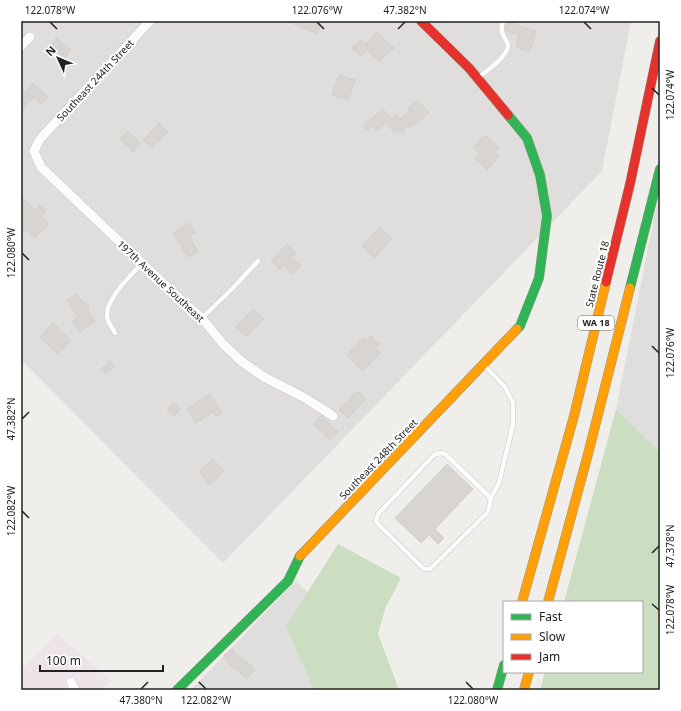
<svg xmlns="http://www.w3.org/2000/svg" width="681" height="711" viewBox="0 0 681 711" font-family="'Noto Sans',sans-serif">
<rect width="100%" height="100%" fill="#f0eeeb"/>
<path fill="#dfdedc" d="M21,21h610l-29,150 -379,392 -202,-203z
M660,188v264l-44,-43z
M296,581l28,27 -12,82h-121z"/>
<path fill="#ede4e9" d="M57,634l55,47 -12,9h-79v-20z"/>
<path fill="#cbdec1" d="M616,409l44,43v238h-120l5,-18h97v-70h-78z
M338,544l63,34 -16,31 -7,25 21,56h-85l-28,-64z"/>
<path fill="#d7d4d2" stroke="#d3d0cc" d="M287,21h35l-5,13z
M507,21h10l-1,4 20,6 -6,21 -14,-5 3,-12 -13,-4z
M377,32l17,16 -15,14 -12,-12 -6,6 -9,-8 9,-8 4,4z
M56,38l15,12 -6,8 -15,-12z
M339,75l16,5 -7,20 -16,-5z
M33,83l15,14 -7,7 -7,-7 -13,14v-23l4,4z
M418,100l11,13 -18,14h-7v5h-10l-8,-9 -10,8 -4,-5 -5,4 -4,-5 20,-16 8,10 5,-5 4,5 10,-8 -2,-3z
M159,123l9,9 -16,16 -9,-8z
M128,131l13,12 -8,9 -13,-13z
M485,135l14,13 -4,4 4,4 -12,14 -12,-12 4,-5 -6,-6z
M21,196l14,14 5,-5 6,6 -5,5 8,8 -14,14 -8,-8 -6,5z
M189,223l6,10 -6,3 9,15 -10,6 -15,-24z
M380,227l12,12 -18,19 -12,-12z
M287,244l9,9 -4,4 9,9 -8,8 -9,-8 -4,4 -9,-9z
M77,294l6,9 2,-1 4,6 -2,1 8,13 -16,10 -7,-11 6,-4 -11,-17z
M253,309l11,10 -18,18 -10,-10z
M53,323l18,18 -13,13 -18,-17z
M371,336l9,8 -5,5 5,4 -17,18 -16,-16 16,-18 3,4z
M110,361l5,5 -9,8 -5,-5z
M357,391l9,8 -18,19 -9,-8z
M210,394l12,19 -6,4 -3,-5 -17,11 -9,-14z
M174,402l7,7 -7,7 -7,-6z
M321,416l17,16 -8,8 -17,-16z
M213,459l11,12 -14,14 -11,-13z
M447,464l26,25 -38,40 9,9 -6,6 -9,-9 -8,8 -26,-25z
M233,648l1,4 21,17 -8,10 -19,-16 -4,-8z"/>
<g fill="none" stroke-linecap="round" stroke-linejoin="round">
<g stroke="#c9c8c7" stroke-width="5.5">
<path id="lane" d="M479,77c8,-6 34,-24 28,-35 -5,-8 -7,-12 -4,-21
M202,318l31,-30 25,-27
M115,333c-3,-6 -8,-11 -8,-17 -1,-18 24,-40 35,-53
M485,366l20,21 8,16v21l-14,59 -8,15 -46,-44 -5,-1 -6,2 -56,59 -2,7 5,6 43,42h6l58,-57 3,-14"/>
</g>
<g stroke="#c9c8c7" stroke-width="10">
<path id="street" d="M150,21l-110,118 -6,12 7,16 143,136 18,15 21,26 18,17 23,16 41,21 28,18
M21,46l9,-9
M71,682l4,8"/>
</g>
<g stroke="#999a82" stroke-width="10">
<path id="fast" d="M508,115l19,23 13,37 7,41 -8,62 -19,48 -3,3
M630,288l30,-119
M177,690l111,-109 12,-25
M497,690l7,-25"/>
</g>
<g stroke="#999a82" stroke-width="10">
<path id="slow" d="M300,556l217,-227
M522,602l52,-186 32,-134
M548,602l40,-148 42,-166
M524,690l5,-18"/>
</g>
<g stroke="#999a82" stroke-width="10">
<path id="jam" d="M421,21l48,47 39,47
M606,282l24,-98 30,-143"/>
</g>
<use href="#lane" stroke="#fdfcfc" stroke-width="4.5"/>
<use href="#street" stroke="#fdfcfc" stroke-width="9"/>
<use href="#fast" stroke="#30b455" stroke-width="9"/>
<use href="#slow" stroke="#ff9f0a" stroke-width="9"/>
<use href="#jam" stroke="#e5322d" stroke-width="9"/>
</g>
<path fill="none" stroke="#222" stroke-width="1.5" d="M50,22l7,7M317,22l7,7M584,22l7,7M398,29l7,-7M652,88l7,7M22,253l7,7M652,346l7,7M22,419l7,-7M22,511l7,7M652,553l7,-7M652,604l7,6M199,682l7,7M466,682l7,7M141,689l7,-7"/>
<g text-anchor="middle" stroke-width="4" stroke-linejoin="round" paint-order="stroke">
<rect fill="#fff" stroke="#646464" stroke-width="1" x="578" y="316" width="36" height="14" rx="3"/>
<g font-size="9" font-weight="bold" fill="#222">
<text x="596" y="326">WA 18</text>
</g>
<g font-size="10" fill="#222" stroke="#fff">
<text transform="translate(95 80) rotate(-47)" y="4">Southeast 244th Street</text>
<text transform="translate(597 274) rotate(-76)" y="4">State Route 18</text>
<text transform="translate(161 281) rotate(43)" y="4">197th Avenue Southeast</text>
<text transform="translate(378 459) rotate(-46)" y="4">Southeast 248th Street</text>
</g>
</g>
<rect width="681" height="711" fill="none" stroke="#ffffff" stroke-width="44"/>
<rect x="503" y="601" width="140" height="72" fill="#ffffff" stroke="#a7a7a7"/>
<rect x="511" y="614" width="20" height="6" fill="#30b455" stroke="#a7a7a7"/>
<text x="539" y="621" font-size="12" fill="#222222">Fast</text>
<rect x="511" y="634" width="20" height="6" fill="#ff9f0a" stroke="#a7a7a7"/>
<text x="539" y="641" font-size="12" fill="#222222">Slow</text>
<rect x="511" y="654" width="20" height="6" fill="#e5322d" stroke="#a7a7a7"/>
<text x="539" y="661" font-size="12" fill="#222222">Jam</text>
<g transform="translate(58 58) rotate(314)" stroke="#ffffff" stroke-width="3" paint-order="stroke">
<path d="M0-3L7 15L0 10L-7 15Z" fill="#222222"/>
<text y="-6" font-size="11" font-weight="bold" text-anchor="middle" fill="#222222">N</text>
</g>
<path d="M40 665v6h123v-6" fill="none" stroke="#222222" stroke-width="2"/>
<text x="46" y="665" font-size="12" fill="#222222" stroke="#ffffff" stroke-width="3" paint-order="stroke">100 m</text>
<rect x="22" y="22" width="637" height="667" fill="none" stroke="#222" stroke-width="1.5"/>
<g font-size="10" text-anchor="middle" fill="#222">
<text x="50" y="14">122.078°W</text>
<text x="317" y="14">122.076°W</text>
<text x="405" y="14">47.382°N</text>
<text x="584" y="14">122.074°W</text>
<text transform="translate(670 95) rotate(-90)" y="4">122.074°W</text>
<text transform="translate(11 253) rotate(-90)" y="4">122.080°W</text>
<text transform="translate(670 353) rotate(-90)" y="4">122.076°W</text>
<text transform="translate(11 419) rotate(-90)" y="4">47.382°N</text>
<text transform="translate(11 511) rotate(-90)" y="4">122.082°W</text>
<text transform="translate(670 546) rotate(-90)" y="4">47.378°N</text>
<text transform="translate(670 610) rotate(-90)" y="4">122.078°W</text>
<text x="141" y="704">47.380°N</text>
<text x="206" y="704">122.082°W</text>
<text x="473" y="704">122.080°W</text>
</g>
</svg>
